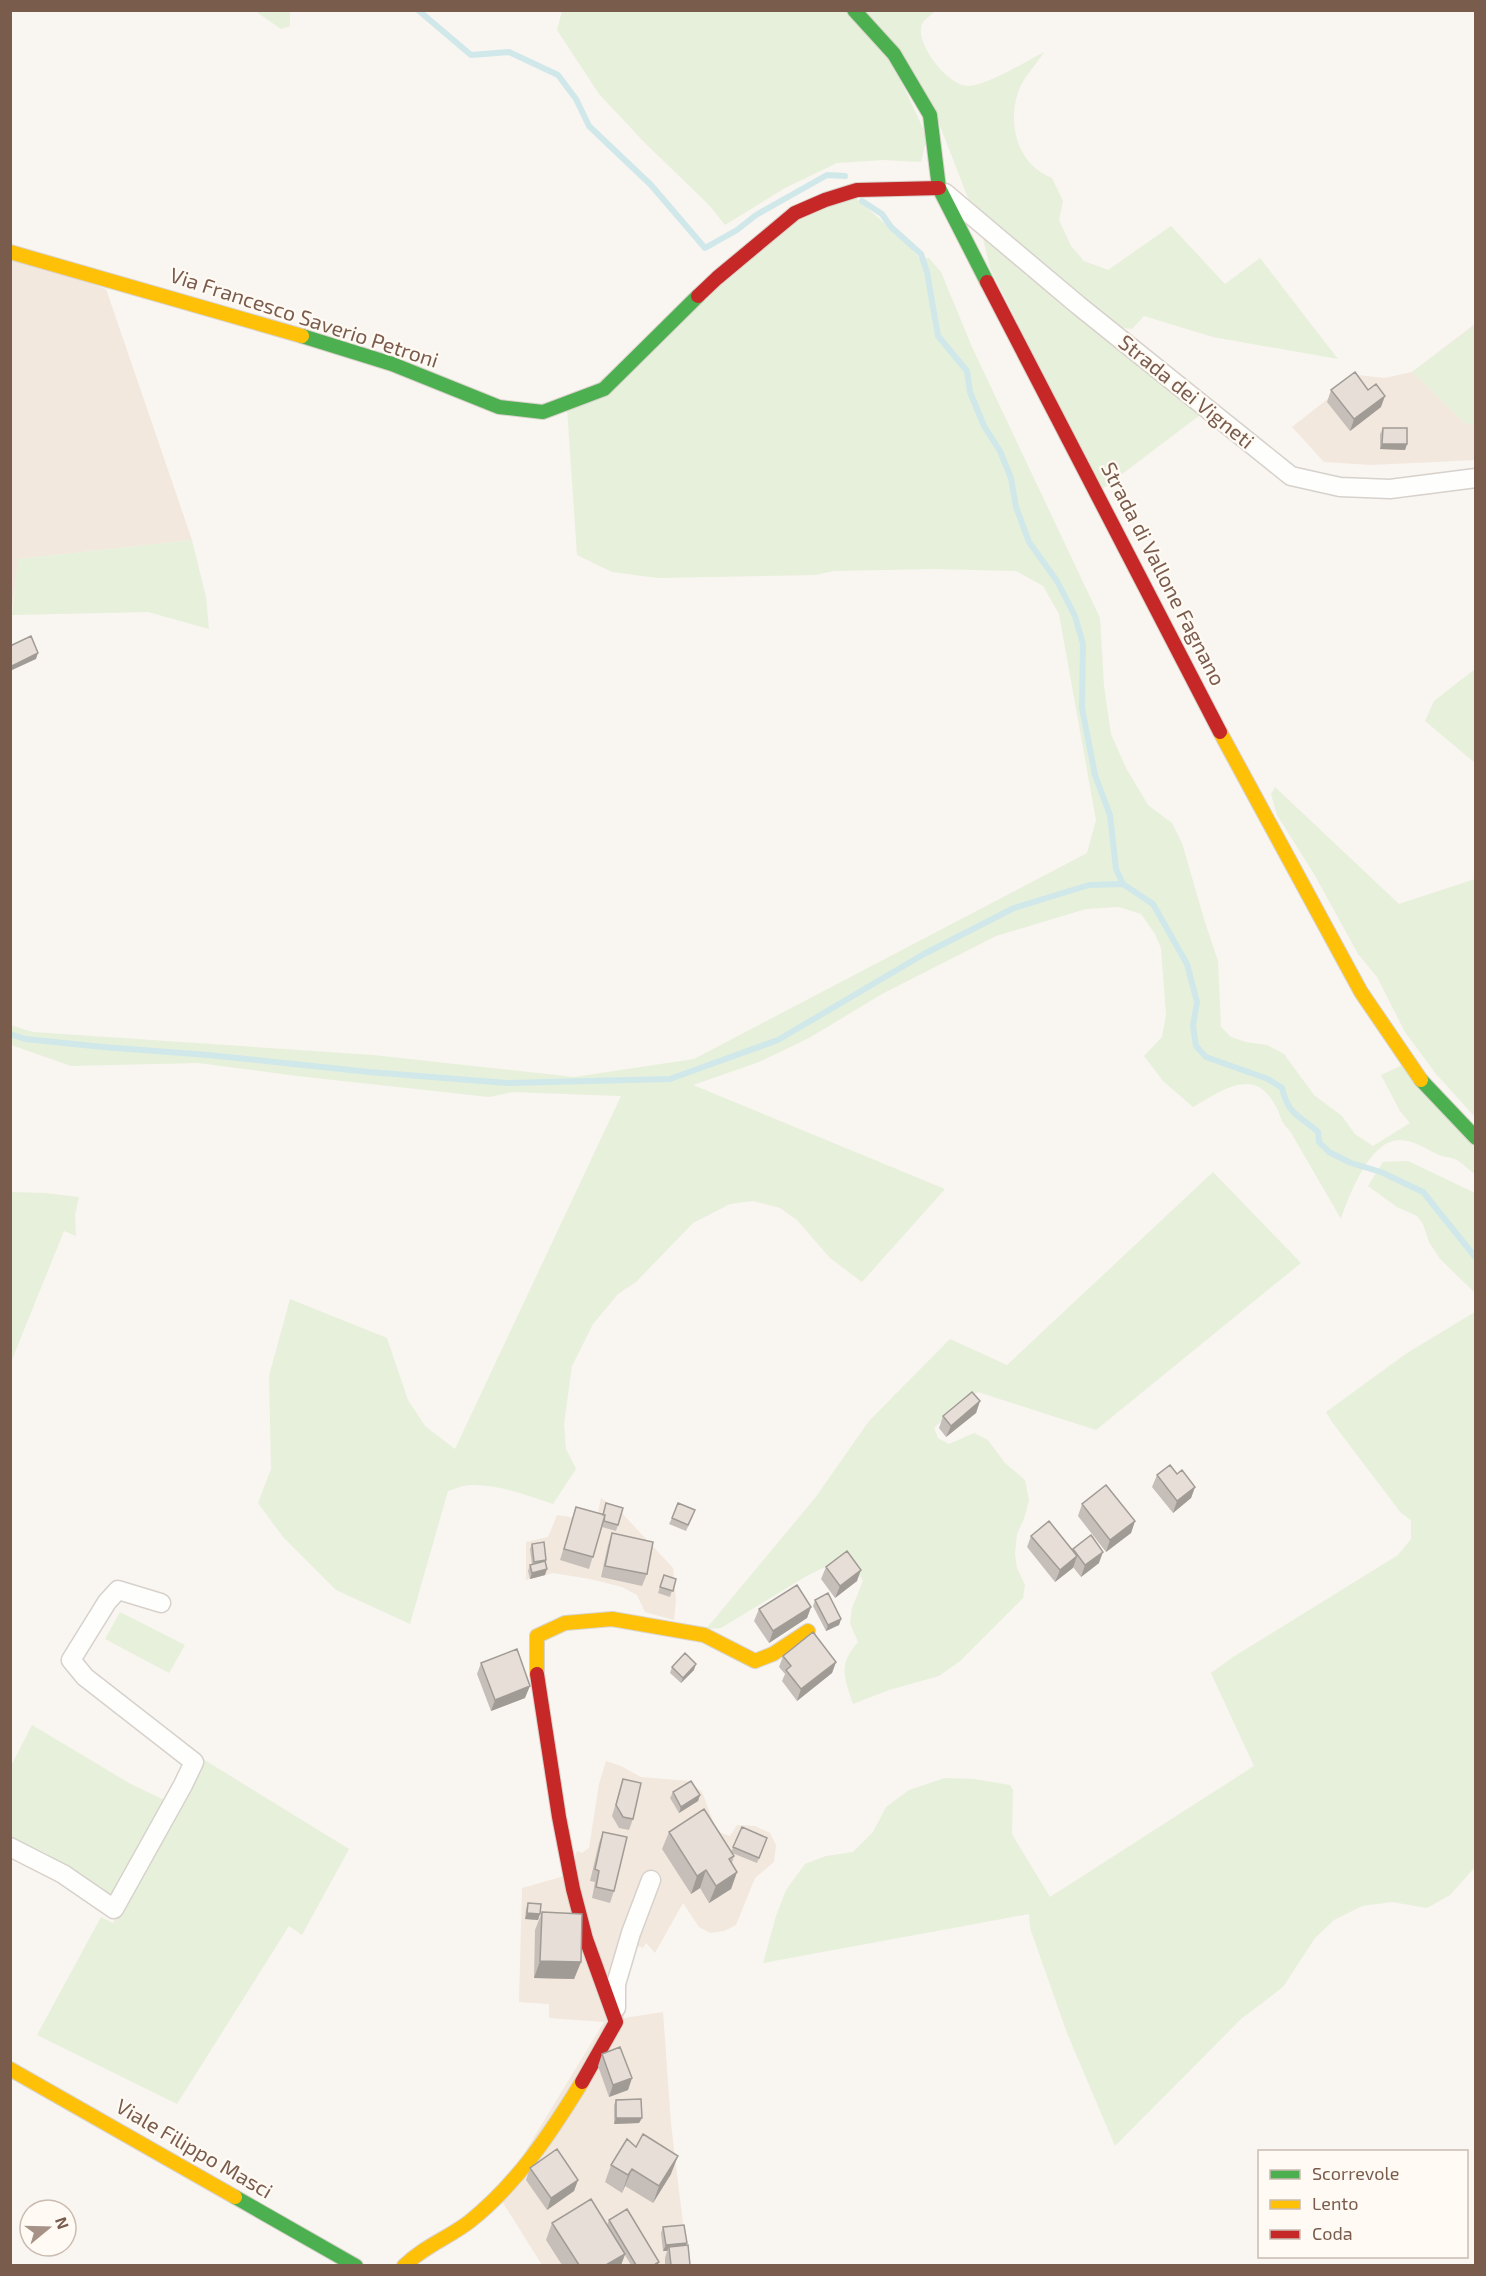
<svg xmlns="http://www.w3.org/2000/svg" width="1486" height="2276" viewBox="0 0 1486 2276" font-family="'Exo 2',sans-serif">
<rect width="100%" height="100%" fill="#f9f5f0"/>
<path fill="#f2e8de" d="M10,256l96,33 86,251 -173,19 -8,56z
M1475,324v136l-104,5 -47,-3 -32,-35 66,-52 26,3 28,-6z
M601,1498l19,13 53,57 3,32 -2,20 -29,-8 -8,-17 -15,-8 -32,-8 -37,-6 -27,7v-38l22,-5 9,-22 39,6z
M606,1761l15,5 20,11 48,4 13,11 13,34 6,7 9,3 7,-11 18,1 15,7 6,12 -2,17 -19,16 -19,47 -12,6 -14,2 -11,-6 -16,-24 -28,50 -9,-10 -3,5 -9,-4 -10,30v44l39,-6 8,112 17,141h-146l-42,-67 25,-46 79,-130 -55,-4v-14l-30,-2 3,-114 46,-13 9,-24 5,2 7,-5 10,-64z"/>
<path fill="#e7f0db" d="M255,11h35v15l-9,3z
M562,11h287l41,46 37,80 -6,25 -38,-2 -46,3 -52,25 -60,37 -16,-20 -64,-62 -46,-49 -42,-64z
M858,11h77c-3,4 -11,8 -13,13 -8,19 26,62 46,62 18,0 59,-25 76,-34 -7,11 -18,23 -24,35 -14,34 -4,77 32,91l11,23 -4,19 12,26 13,15 24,9 63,-44 54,58 35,-26 78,101 -125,-22 -69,-21 -12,13 -36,-5 108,88 -103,78 -111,-222 -8,-34 -47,-121z
M853,196l52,45 15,18 9,-1 12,14 31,75 128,271 4,68 7,48 15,34 22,37 24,18 10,20 22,76 14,42 3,66 10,10 15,5 21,3 17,9 30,41 28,21 13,18 18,12 37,-23 -10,-12 -19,-36 21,-10 73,80v29c-6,-4 -12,-10 -18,-14 -6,-3 -13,-3 -18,-5 -13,-6 -25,-15 -39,-15 -30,-1 -51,56 -59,79l-51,-88c-12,-12 -8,-16 -16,-28 -21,-37 -54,-11 -81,4l-30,-26 -19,-25 18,-19 4,-22 -5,-67 -6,-14 -14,-20 -22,-7 -33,2 -90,27 -114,58 -73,44 -50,24 -66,23 252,104 -83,93 -32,-24 -33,-38 -17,-12 -27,-7 -23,3 -37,19 -57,59 -18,12 -25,30 -21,42 -8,58 2,25 10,20 -23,35c-26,-9 -55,-20 -83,-19 -7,0 -15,4 -22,6l-38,133 -74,-34 -53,-53 -25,-34 13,-34 -2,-93 21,-77 97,39 21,62 17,26 30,23 166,-353 -108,-4 -24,5 -192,-21 -99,-13 -127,3 -60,-21 -1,-20 23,7 340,23 201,22 120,-18 393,-206 9,-33 -37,-206 -16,-28 -27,-15 -83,-2 -99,2 -19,4 -157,3 -46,-6 -35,-17 -10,-147 232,-193z
M1475,325v100l-10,-2 -53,-51z
M192,540l14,57 3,32 -61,-17 -136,3 6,-56z
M1475,669v94l-50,-42 9,-20z
M1275,787l124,117 76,-25v238l-39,-43 -31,-42 -28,-55 -19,-23 -44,-80 -37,-59 -6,-21z
M1408,1161l67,32v100l-35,-34 -11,-17 -6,-18 -6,-8 -20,-9 -29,-21 15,-24z
M1213,1172l88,91 -205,167 -118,-38 -26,18 -18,18 4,10 11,6 25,-11 14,7 17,23 20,17 4,20 -5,19 -7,15 -2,20 2,14 8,17 -2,13 -63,63 -21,15 -50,14 -36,14c-9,-27 -15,-39 5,-62l-8,-19 2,-15 11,-27 -12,-22 -9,-1 -37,19 -84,51 -15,1 109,-131 54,-77 81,-82 57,26z
M11,1192l34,1 34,4 -4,18 1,21 -12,-5 -53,131z
M1475,1312l1,554 -26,29 -23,13 -35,-6 -30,4 -28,14 -19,18 -32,49 -42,32 -126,127 -48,-113 -37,-105 -1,-14 -266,49 13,-47 10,-26 19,-26 21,-8 27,-4 20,-20 13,-25 23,-17 36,-12 29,1 36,6 3,5 -1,44 38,63 204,-131 -43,-93 22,-16 165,-102 13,-16v-19l-10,-7 -69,-91 -6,-10 81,-59z
M120,1612l65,33 -16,28 -64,-34z
M32,1725l97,58 37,18 -51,99 -69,-47 -35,-16 -1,-69z
M203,1759l146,90 -47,86 -13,-9 -112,178 -140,-69 64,-118 12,6z"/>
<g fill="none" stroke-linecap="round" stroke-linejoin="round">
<path stroke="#d0e8ea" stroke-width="6" d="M418,10l53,45 38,-3 49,23 18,24 13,27 62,59 54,63 32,-18 19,-15 71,-40 18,1
M862,201l20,13 9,13 30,27 6,18 11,64 29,35 3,21 14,34 16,25 11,27 5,29 13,35 28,39 18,35 8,28 -1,64 13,67 15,40 6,54 7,15 30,20 34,60 10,38 -4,24 3,20 10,11 62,22 14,9c7,28 16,26 36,44l1,10 10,10 22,11 30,9 42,20 53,66
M10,1034l15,5 78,8 105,8 161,17 138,11 163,-4 108,-39 146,-86 90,-46 75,-23 34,-1"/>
<g stroke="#d7d1cb" stroke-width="21">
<path id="street" d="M945,193l133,112 213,171 49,11 50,2 86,-11
M10,1847l53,27 51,35 69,-124 11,-23 -109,-85 -14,-17 36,-58 11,-12 43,13
M616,2008v-24l15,-51 20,-53"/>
</g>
<g stroke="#d9d2cb" stroke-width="16">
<path id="fast" d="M854,10l40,44 36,61 9,73 48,94
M302,336l90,28 107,43 44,5 61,-23 94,-93
M1421,1080l55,58
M235,2197l121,69"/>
</g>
<g stroke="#d9d2cb" stroke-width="16">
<path id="slow" d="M10,252l292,84
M1220,732l141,260 60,88
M537,1674v-38l28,-13 47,-4 92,16 51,26 18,-7 35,-23
M10,2069l225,128
M404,2266c19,-19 44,-28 65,-44 48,-38 81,-88 113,-140"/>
</g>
<g stroke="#d9d2cb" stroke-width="16">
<path id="jam" d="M987,282l233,450
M698,296l19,-18 78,-65 30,-13 32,-10 82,-2
M537,1674l22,143 14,72 13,50 30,83 -34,60"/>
</g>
<use href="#street" stroke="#fefefd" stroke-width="18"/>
<use href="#fast" stroke="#4caf50" stroke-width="14"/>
<use href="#slow" stroke="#ffc107" stroke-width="14"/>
<use href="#jam" stroke="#c62828" stroke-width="14"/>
</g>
<path fill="#c6bfb9" d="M1331,390h37l13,17 -31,24 -23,-29z
M1383,428l24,16 -2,6 -25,-1v-15z
M980,1401l-4,12 -30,24 -7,-9 4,-12z
M1157,1475l38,12 -4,11 -18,15 -21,-26z
M1082,1504l53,17 -4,12 -25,19 -28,-36z
M576,1507l26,7 16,11 -2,6 -14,-4 -13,42 -29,-9z
M693,1516l-7,15 -17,-7 3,-6z
M612,1533l35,41 -5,12 -41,-9 7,-32z
M1031,1536l41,14 1,-1 26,14 -18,14 -8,-10 -18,15 -28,-35z
M532,1544l14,16 -1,15 -15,4 -2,-8 2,-6h2l-2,-16z
M826,1567l31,14 -22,17 -14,-19z
M664,1575l12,4 -6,18 -12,-4z
M815,1600l26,19 -2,6 -13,6 -13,-25z
M811,1607l-4,11 -38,25 -15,-22 5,-12z
M783,1656l53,6 -4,11 -35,28 -15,-20 3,-7 -6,-7z
M481,1663l44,35 -34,13 -14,-37z
M672,1667l22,3 -13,13 -11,-10z
M623,1779l10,40 -4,11 -10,-2 -7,-12z
M673,1792l27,3 -2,6 -19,12 -9,-15z
M742,1827l25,11 -10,25 -25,-10 2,3 -2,7 5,9 -6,17 -22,14 -9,-15 -9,6 -29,-45 7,-17 62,20z
M603,1832l11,59 -4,12 -18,-5 3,-16 -5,-1 9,-38z
M528,1903l12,11 -2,6 -13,-1 1,-10z
M542,1912l39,50 -7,17 -40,-1 1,-48z
M602,2054l30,24 -4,12 -19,7 -11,-31z
M616,2100l26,18 -3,5 -25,1v-19z
M611,2165l60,9 -18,29 -28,-17 -3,7 -17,-11z
M530,2168l48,12 -4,11 -27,19 -21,-30z
M609,2220l50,42 -1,3h-27l-6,-10 -4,10h-59l-16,-25 6,-17 55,2z
M663,2227l24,16 -1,2 4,20h-25v-7l2,-7h-4l-2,-18z"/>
<path fill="#a19b96" d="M1385,396l-4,11 -31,24 4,-12z
M1382,444h25l-2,6 -25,-1z
M38,653l-2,6 -26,12 2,-5z
M980,1401l-4,12 -30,24 5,-11z
M1195,1487l-4,11 -18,15 4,-12z
M1135,1521l-4,12 -25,19 4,-12z
M1103,1552l-4,11 -18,14 4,-12z
M1077,1556l-4,12 -18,14 5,-12z
M547,1569l-2,6 -15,4 2,-6z
M861,1570l-4,11 -22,17 5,-12z
M811,1607l-4,11 -38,25 4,-12z
M841,1619l-2,6 -13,6 2,-6z
M836,1662l-4,11 -35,28 4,-12z
M696,1664l-2,6 -13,13 2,-5z
M530,1686l-5,12 -34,13 4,-11z
M700,1795l-2,6 -19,12 2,-6z
M706,1870l-6,18 -9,6 6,-18z
M737,1872l-6,17 -22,14 7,-17z
M527,1913l13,1 -2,6 -13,-1z
M540,1961l41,1 -7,17 -40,-1z
M632,2078l-4,12 -19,7 4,-12z
M616,2118h26l-3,5 -25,1z
M678,2156l-7,18 -18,29 6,-17z
M632,2169l-7,17 -3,7 6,-18z
M578,2180l-4,11 -27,19 4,-12z
M687,2243l-3,6 -15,-2 -2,4h-4l3,-6z
M625,2254l-4,11h-15z"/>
<path fill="#e6ded7" stroke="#a19b96" stroke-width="1.5" d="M1355,372l13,18 8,-6 9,12 -31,23 -23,-29z
M1383,428h24v16h-25z
M31,636l7,17 -26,13 -2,-3v-17z
M972,1392l8,9 -29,25 -8,-10z
M1170,1465l7,9 5,-4 13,17 -18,14 -20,-26z
M1106,1485l29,36 -25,19 -28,-36z
M606,1503l17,5 -5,17 -14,-4 1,-6h-2z
M678,1503l17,7 -7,15 -16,-7z
M576,1507l29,8 -12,42 -29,-8z
M1049,1521l28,35 -17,14 -29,-34z
M612,1533l41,9 -6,32 -42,-8z
M1091,1535l12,17 -18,13 -12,-16z
M544,1542l2,18 -12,2 -2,-18z
M847,1551l14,19 -21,16 -14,-19z
M545,1561l2,8 -15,4 -2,-8z
M664,1575l12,4 -3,12 -13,-4z
M797,1585l14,22 -38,24 -14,-22z
M828,1593l13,26 -13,6 -13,-25z
M813,1632l23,30 -35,27 -15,-19 5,-4 -8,-10z
M517,1649l13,37 -35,14 -14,-37z
M685,1653l11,11 -13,14 -11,-11z
M623,1779l18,4 -8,36 -10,-2 -7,-12z
M691,1781l9,14 -19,12 -8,-15z
M704,1809l30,47 -5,3 8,13 -21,14 -10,-16 -9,6 -28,-44z
M742,1827l25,11 -8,20 -26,-11z
M603,1832l24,5 -13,54 -18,-4 3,-16 -4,-2z
M528,1903l13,1 -1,10 -13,-1z
M542,1912l40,2 -1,48 -41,-1z
M620,2047l12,31 -19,7 -11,-31z
M641,2099l1,19h-26v-18z
M643,2134l35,22 -19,30 -27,-17 -4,6 -17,-10 16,-26 9,8z
M557,2149l21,31 -27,18 -21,-30z
M591,2199l34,55 -19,11h-27l-27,-42z
M627,2209l32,53 -5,3h-18l-27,-45z
M684,2225l3,18 -21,2 -3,-18z
M688,2245l2,20h-19l-2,-18z"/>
<g text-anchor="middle" stroke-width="4.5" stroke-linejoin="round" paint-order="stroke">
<g font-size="21" fill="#7a5c4d" stroke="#fffaf3">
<text transform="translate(304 318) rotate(18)" y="7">Via Francesco Saverio Petroni</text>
<text transform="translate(1186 392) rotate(39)" y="7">Strada dei Vigneti</text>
<text transform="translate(1163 574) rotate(63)" y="7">Strada di Vallone Fagnano</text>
<text transform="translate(194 2149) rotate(30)" y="7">Viale Filippo Masci</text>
</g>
</g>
<rect width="1486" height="2276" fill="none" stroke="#7a5c4d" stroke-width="24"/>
<rect x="1258" y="2150" width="210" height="108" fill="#fffaf3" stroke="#cabbb1" stroke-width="1.5"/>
<rect x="1270" y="2170" width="30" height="9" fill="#4caf50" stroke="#cabbb1" stroke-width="1.5"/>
<text x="1312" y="2180" font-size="18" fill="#7a5c4d">Scorrevole</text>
<rect x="1270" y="2200" width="30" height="9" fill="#ffc107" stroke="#cabbb1" stroke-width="1.5"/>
<text x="1312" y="2210" font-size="18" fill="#7a5c4d">Lento</text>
<rect x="1270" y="2230" width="30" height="9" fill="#c62828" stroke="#cabbb1" stroke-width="1.5"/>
<text x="1312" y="2240" font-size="18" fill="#7a5c4d">Coda</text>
<g transform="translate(48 2228) rotate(71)"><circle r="28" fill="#fffaf3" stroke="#cabbb1" stroke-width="1.5"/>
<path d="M0-4.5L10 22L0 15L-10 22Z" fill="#a69286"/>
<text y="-9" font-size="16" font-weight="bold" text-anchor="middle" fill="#7a5c4d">N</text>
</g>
</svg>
